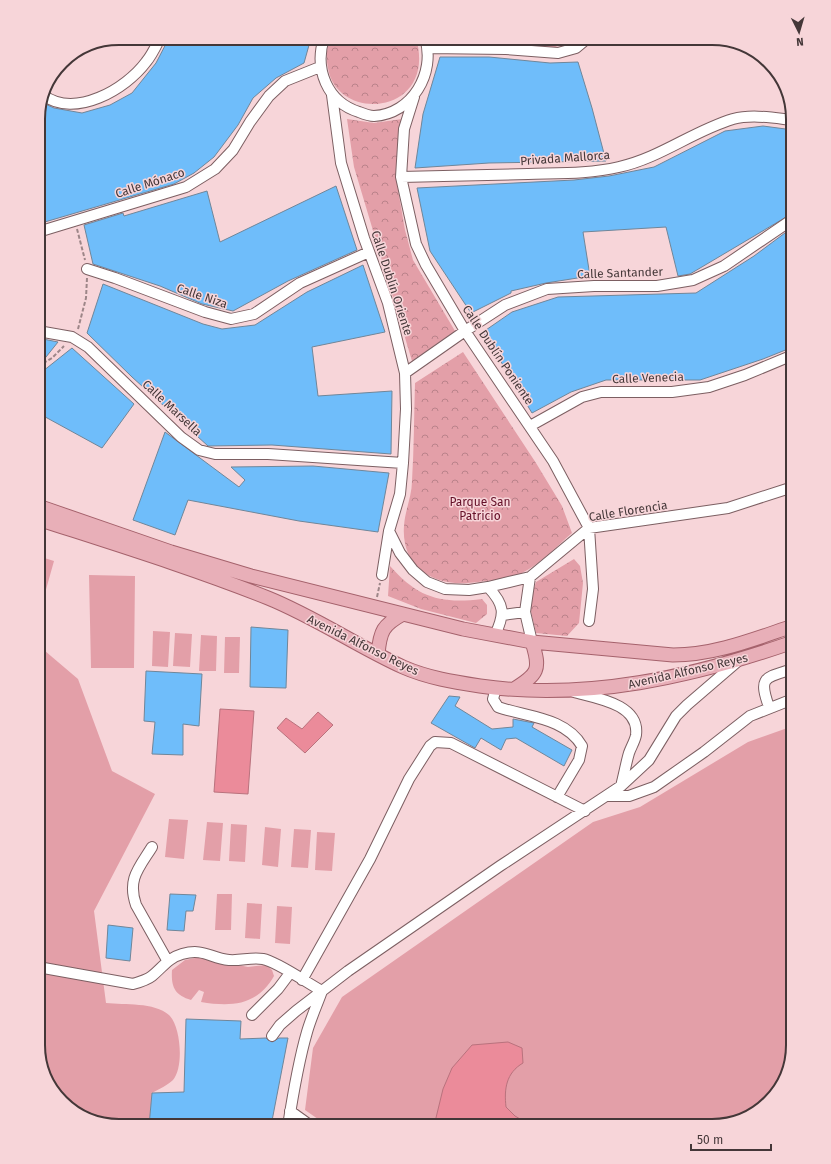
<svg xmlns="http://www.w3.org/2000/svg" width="831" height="1164" viewBox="0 0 831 1164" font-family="'Fira Sans',sans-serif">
<defs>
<pattern id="park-crowns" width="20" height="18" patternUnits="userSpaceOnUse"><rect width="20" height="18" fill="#e39fa8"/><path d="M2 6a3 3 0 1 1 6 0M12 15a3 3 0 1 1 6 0" fill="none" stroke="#ba828a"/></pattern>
</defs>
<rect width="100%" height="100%" fill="#f7d5d9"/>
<path fill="#e39fa8" d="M38,556l16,5 -16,57z
M89,575l46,1 -1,92h-43z
M153,631l17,1 -2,35 -16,-1z
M175,633l17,1 -2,33 -17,-1z
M201,635l16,1 -1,35h-17z
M225,637h15l-1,36h-15z
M38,645l40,34 34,92 43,23 -61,117 12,92c19,2 48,-1 63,12 12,11 15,53 4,65 -5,5 -14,9 -21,13l-3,33h-35l-36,-11 -29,-29 -11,-41z
M793,726v319l-11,41 -29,29 -41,11h-384l-23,-16 8,-62 29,-51 251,-175 47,-15 108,-65z
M169,819l19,1 -4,39 -19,-2z
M207,822l16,1 -3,38 -17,-1z
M231,824l16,1 -2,37 -16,-1z
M265,827l16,2 -3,38 -16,-2z
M294,829l17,1 -3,38 -17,-1z
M317,832l18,1 -3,38 -17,-1z
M217,894h15l-1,36h-16z
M247,903l15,1 -2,35 -15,-1z
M277,906l15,1 -2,37 -15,-1z
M200,957l48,10 18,-2 6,5 2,6c-17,30 -43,31 -73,26l3,-10 -5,-2 -8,10c-17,-5 -20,-14 -19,-30l13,-10z"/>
<path fill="url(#park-crowns)" d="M331,38h85c22,77 -79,86 -88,30 -2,-10 -2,-20 3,-30z
M435,38h140l-22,10 -116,-7z
M347,119l27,4 28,-4 -6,59 9,52 8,30 42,71 -43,30 -58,-194z
M463,352l73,111 26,43 10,27c-16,14 -32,31 -50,40 -16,7 -37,8 -54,10 -37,3 -67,-18 -64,-57 1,-16 8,-30 8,-45 2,-33 2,-65 3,-98z
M574,559l6,7 3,17 -4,40 -12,13 -31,-3 -7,-30 7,-21z
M390,566c28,32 51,38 92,33l5,6v9l-11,9 -55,-14 -33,-13z"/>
<path fill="#eb8b9a" stroke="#b9727d" d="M220,709l34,2 -6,83 -34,-2z
M318,712l15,13 -28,28 -28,-25 9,-10 16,11z
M508,1042l14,6 1,15c-17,10 -19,26 -17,44l9,9 17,10h-98l9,-37 9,-21 20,-23z"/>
<path fill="#6fbdfa" stroke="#708699" d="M169,38h142l-7,25 -28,15 -23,20 -15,27 -24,32 -20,16 -20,11 -136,40v-110l3,-12 13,6 28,5 28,-8 22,-12 24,-30z
M440,57h49l61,6 28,-1 14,46 14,53 -117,2 -74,5 8,-54z
M763,126l30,4v83l-103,61 -12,2 -12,-49 -83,5 7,44 -44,7 -35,8v2l-40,20 -41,-62 -13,-63 157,-8 35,-4 45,-9 71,-36z
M336,186l21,64 -69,31 -55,30 -31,-7 -42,-18 -67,-22 -9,-39 39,-12 1,3 83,-25 13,51z
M793,227v120l-30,12 -63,21h-94l-35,12 -39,21 -49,-81 29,-20 46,-15 138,-4 58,-37z
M363,265l22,67 -73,15 6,49 74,-5 -1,63 -119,-9 -64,1 -76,-69 -45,-44 16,-49 100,40 19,5 33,-4 52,-33z
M38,338l20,4 -20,25z
M72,348l62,56 -32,44 -64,-35v-38z
M165,432l74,55 6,-7 -14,-13 82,-1 76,7 -11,59 -79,-11 -111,-21 -13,35 -42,-15z
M251,627l37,3 -2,58 -36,-1z
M146,671l56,3 -3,52 -16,-2v31l-31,-1 3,-32 -11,-1z
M449,696l11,1 -5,9 37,23 21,-2v-8l21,4 -2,4 40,23 -8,16 -48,-28 -10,1 -5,11 -20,-12 -6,10 -44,-25z
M170,894l26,1 -3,16h-7l-2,20 -17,-1z
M108,925l25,3 -3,33 -24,-3z
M186,1019l55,2 -1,18 26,-1 6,4 7,-4h9l-17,88h-122l3,-33 32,-1z"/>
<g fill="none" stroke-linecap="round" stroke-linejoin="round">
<g stroke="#7c5f62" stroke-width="12">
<path id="minor" d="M324,38c-10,31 3,64 35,74 5,2 10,4 15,4 38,-2 62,-43 51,-78
M428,48l78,1 52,4 18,-5 12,-10
M43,95c32,24 83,-6 103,-33 6,-7 10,-16 14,-24
M332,95l9,68 23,75 24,65 17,70 1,36 -3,54 -3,31 -11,37 -7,44
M414,97l-10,32 -3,48 15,67 10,21 39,66 88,130 36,67 4,61 -4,32
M401,177c42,-1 85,-2 127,-3 30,-1 61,0 91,-7 41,-9 74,-36 114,-48 19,-5 41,-1 60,1
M38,232l148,-45 29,-18 18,-19 17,-28 19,-26 16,-15 35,-14
M87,269l28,9 90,34 26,7 23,-5 46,-31 69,-31
M38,331l34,6 16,10 93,90 18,13 16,4h53l135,9
M405,373l60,-42 40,-26 42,-16 47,-3h63l36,-6 31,-14 69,-47
M530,426l52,-29 19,-5h71l37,-5 36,-12 48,-20
M389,531l11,22 13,17 14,12 18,7 24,1 19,-3 42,-10 59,-49 139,-20 65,-21
M530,577l-5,35 7,30
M488,587c17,18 17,27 7,48
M503,615l22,-3
M496,688l-3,11 5,8c28,10 67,10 84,39l-3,14 -22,37
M574,692c22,6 66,12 62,43 -1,6 -5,12 -7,18 -3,10 -5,22 -8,33
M769,707c-11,-31 -4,-29 24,-38
M607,796h22l25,-9 50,-35 46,-36 43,-17
M152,847c-13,21 -25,32 -16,58l31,55
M38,967l95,17c7,-2 14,-4 19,-8 11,-9 16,-18 30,-22 22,-6 28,4 47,6 12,1 22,-3 34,-1 15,3 44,24 59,32
M302,980l68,-121 39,-80 21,-33 5,-4 16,1 134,68
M252,1015l26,-26 12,-16
M272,1036l8,-11 16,-14 52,-40 152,-105 121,-80 28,-26 27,-44 11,-11 50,-43
M290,1111l21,15
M288,1126c5,-32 10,-63 19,-94 4,-14 10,-27 15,-41"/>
</g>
<g stroke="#a5626c" stroke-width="15">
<path id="major" d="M38,506l133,46 80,24 212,53 69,13 141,13c42,0 81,-16 120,-29
M38,519c77,25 155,49 230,79 47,19 89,48 135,69 25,11 51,15 77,19 107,15 213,-9 313,-44
M378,654c2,-23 5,-29 25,-40
M514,689c24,-15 27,-19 18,-47"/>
</g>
<path stroke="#9d8688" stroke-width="2" stroke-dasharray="4 2" stroke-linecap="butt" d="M77,229l8,31
M78,329l8,-31 1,-20
M38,366l14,-8 12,-12
M377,597l3,-14"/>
<use href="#minor" stroke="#fff" stroke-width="10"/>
<use href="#major" stroke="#e8afb8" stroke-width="13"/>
</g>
<g text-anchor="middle" stroke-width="3" stroke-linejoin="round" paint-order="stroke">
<g font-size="12" fill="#443738" stroke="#f7d5d9">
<text transform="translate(565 158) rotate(-4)" y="4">Privada Mallorca</text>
<text transform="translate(150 183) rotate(-18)" y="4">Calle Mónaco</text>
<text transform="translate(620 273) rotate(-2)" y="4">Calle Santander</text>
<text transform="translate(392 283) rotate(72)" y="4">Calle Dublín Oriente</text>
<text transform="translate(202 296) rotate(19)" y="4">Calle Niza</text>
<text transform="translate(498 355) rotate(56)" y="4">Calle Dublín Poniente</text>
<text transform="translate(648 378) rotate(-2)" y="4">Calle Venecia</text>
<text transform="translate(172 408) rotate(43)" y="4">Calle Marsella</text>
<text transform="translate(628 511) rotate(-9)" y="4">Calle Florencia</text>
<text transform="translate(363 645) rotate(26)" y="4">Avenida Alfonso Reyes</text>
<text transform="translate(688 671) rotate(-13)" y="4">Avenida Alfonso Reyes</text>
</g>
<g font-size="12" fill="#651028" stroke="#f7d5d9">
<text x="480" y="506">Parque San<tspan x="480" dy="14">Patricio</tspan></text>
</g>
</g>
<path d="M0 0H831V1164H0ZM119 45H712A74 74 0 0 1 786 119V1045A74 74 0 0 1 712 1119H119A74 74 0 0 1 45 1045V119A74 74 0 0 1 119 45Z" fill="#f7d5d9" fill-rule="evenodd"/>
<path fill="none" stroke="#443738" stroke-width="2" d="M119 45H712A74 74 0 0 1 786 119V1045A74 74 0 0 1 712 1119H119A74 74 0 0 1 45 1045V119A74 74 0 0 1 119 45Z"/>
<g transform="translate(799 32) rotate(175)" stroke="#f7d5d9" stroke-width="3" paint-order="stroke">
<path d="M0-3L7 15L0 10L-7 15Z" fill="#443738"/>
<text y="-6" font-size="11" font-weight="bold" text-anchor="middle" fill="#443738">N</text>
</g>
<path d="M691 1144v6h80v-6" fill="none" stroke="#443738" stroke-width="2"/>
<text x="697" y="1144" font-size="12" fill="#443738" stroke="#f7d5d9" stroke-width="3" paint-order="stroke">50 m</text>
</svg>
